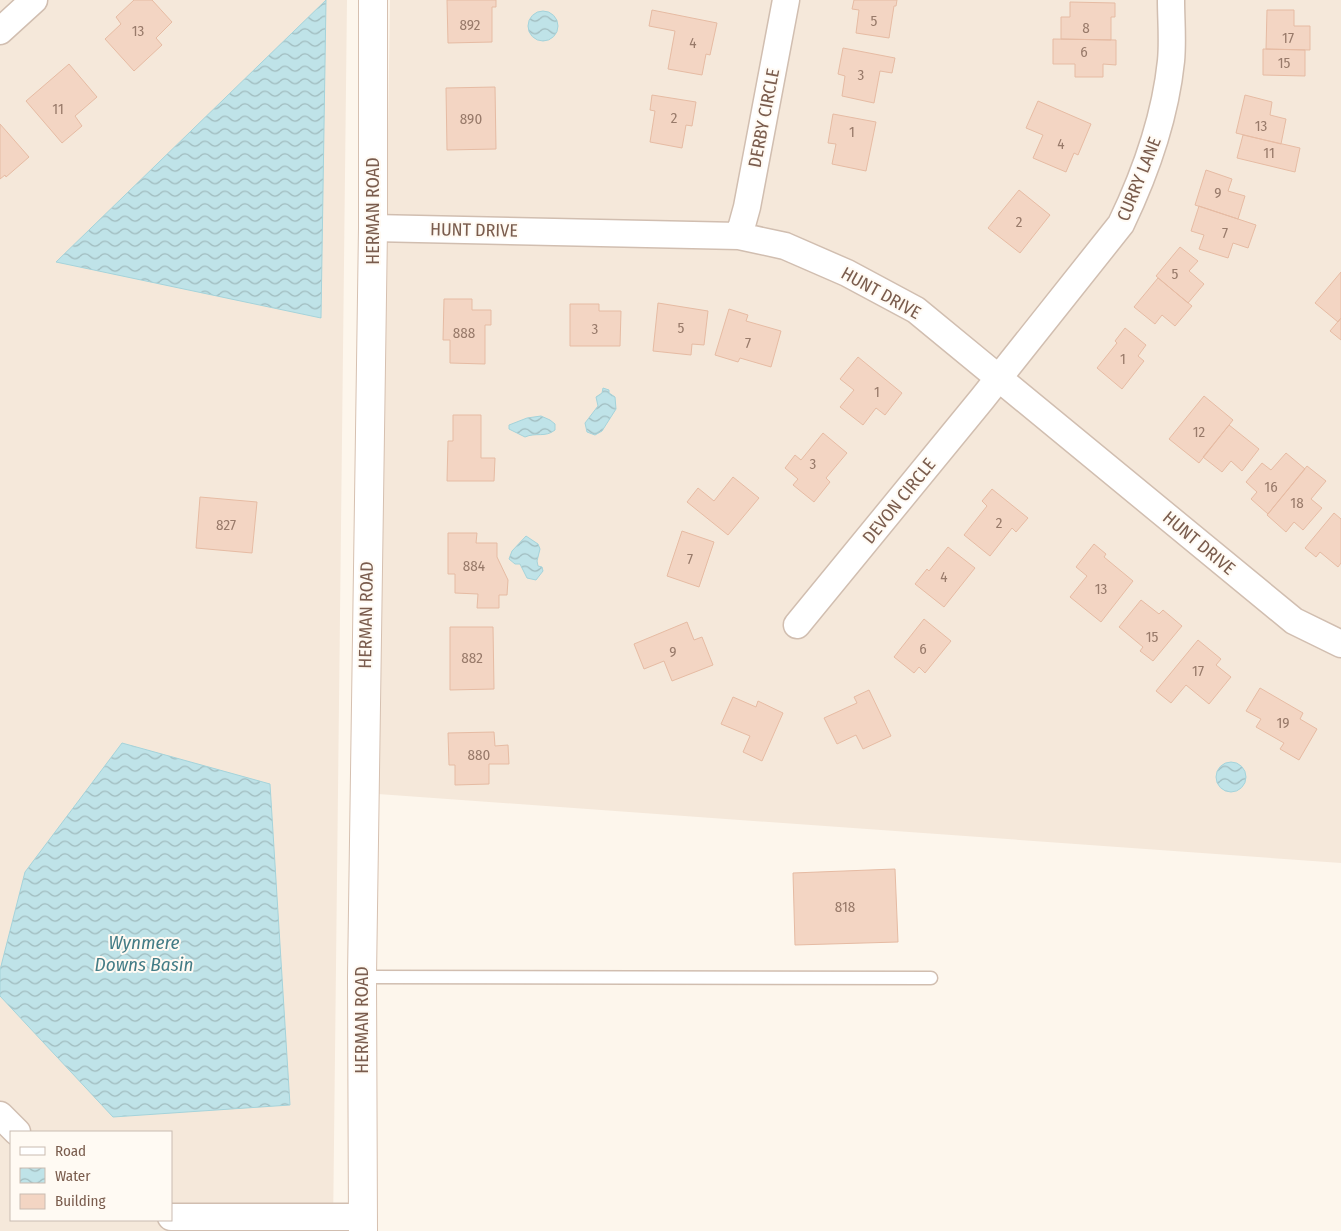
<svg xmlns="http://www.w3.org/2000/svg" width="1341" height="1231" viewBox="0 0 1341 1231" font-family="'Fira Sans Condensed',sans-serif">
<defs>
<pattern id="water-waves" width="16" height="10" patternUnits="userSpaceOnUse" patternTransform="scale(1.25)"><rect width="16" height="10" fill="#bfe3e8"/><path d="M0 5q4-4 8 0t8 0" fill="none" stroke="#a0bbbe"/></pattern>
</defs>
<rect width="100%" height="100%" fill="#fdf6ec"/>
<path fill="#f5e8da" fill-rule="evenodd" d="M0,0h347l-14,1231h-333zM11,1132h160v88h-160z
M390,0h951v863l-963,-69z"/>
<path fill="url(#water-waves)" stroke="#a5d3da" d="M326,0l-5,318 -265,-56z
M528 26a15 15 0 1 1 30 0a15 15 0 1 1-30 0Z
M603,388l6,2v3l6,4 1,12 -14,22 -7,4 -8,-3 -2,-9 13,-17 -2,-9 6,-4z
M541,416l9,4 5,4v6c-10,8 -19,2 -30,7l-16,-8v-4l18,-7z
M526,536l12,8 2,5 -3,12 1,5 4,1 1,4 -7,9 -9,-2 -7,-14h-5l-6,-5 3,-8z
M122,743l148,41 20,321 -177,12 -113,-121v-26l25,-98z
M1216 777a15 15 0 1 1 30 0a15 15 0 1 1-30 0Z"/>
<path fill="#f3d5c3" stroke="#e6bba3" d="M134,0h18l20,22 -16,16 6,7 -28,26 -29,-32 16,-15 -5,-7z
M447,0h49v7h-4v35l-44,1z
M854,0h43l-1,6h-2l-5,32 -33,-5 3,-23 -7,-1z
M1070,2l45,1v14h-4v23l-50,-1v-22h9z
M652,10l65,13 -7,32 -4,-1 -4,21 -34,-6 7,-38 -26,-5z
M1267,10h27v16h16v24l-44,-1z
M1053,39l63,1v25l-13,-1v13h-28v-13h-22z
M843,48l52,10 -3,15 -12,-2 -6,32 -32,-7 3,-20 -7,-2z
M1263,49l42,1v26l-42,-1z
M69,64l28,33 -22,19 7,10 -20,17 -36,-42z
M495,87l1,62 -49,1 -1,-62z
M652,95l44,7 -4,24 -6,-1 -4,23 -32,-6 5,-31 -5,-1z
M1245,95l27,7 -2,13 16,4 -5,25 -45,-11z
M1038,101l53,23 -13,31 -4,-2 -8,19 -33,-14 10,-23 -17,-7z
M833,114l43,8 -10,49 -34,-7 4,-20 -8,-1z
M0,124l29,33 -23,20 -1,-2 -5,4z
M1243,135l57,13 -5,24 -58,-14z
M1206,170l26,9 -4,12 17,5 -7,23 -43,-14z
M1019,190l31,25 -30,38 -32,-25z
M1199,206l57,19 -8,23 -15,-5 -5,15 -29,-9 5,-14 -13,-4z
M1180,247l18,14 -9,10 15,13 -16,19 -32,-27z
M1341,272v46l-3,4 -23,-19z
M1158,278l34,28 -17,20 -13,-11 -7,9 -21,-17z
M444,299h28v11h19v15h-6v39l-35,-1v-23h-7z
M658,303l50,8 -4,34 -12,-1 -1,11 -38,-4z
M570,304h29v7h22l-1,35h-50z
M729,309l19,6 -2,6 35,10 -10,36 -31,-9 -2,4 -23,-7z
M1341,318v22l-11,-9z
M1125,328l21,17 -8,11 6,5 -22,28 -25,-21 20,-25 -2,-2z
M858,357l44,36 -17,22 -9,-7 -13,17 -23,-18 14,-17 -14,-11z
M1204,396l29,24 -34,43 -30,-24z
M453,415h28v43h14l-1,23h-47l1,-40h5z
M1229,425l30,24 -17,22 -11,-10 -9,11 -19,-15z
M823,433l24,20 -21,25 4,4 -16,20 -21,-17 5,-6 -13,-11 10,-13 6,5z
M1286,453l19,16 -37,45 -17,-15 6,-7 -11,-10 16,-19 9,7z
M1307,466l19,15 -15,18 11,9 -19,22 -9,-8 -8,10 -19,-17z
M733,477l26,21 -31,37 -41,-33 11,-14 16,13z
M992,489l36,29 -12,14 -4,-4 -22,28 -26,-21 23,-29 -5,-5z
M200,497l57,5 -5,51 -56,-5z
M1334,513l7,6v44l-3,4 -18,-15 -4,5 -11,-9z
M682,531l32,11 -15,45 -32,-11z
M448,533h29l-1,10h21v14l11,23 -1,15h-8v13h-22l1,-14 -23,-1v-19h-7z
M1094,544l12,10 -2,3 29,24 -32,41 -31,-25 17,-21 -11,-9z
M948,547l27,21 -31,39 -29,-23 12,-15 2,2z
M1141,600l18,14 4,-4 19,16 -29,35 -13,-10 3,-4 -24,-20z
M924,619l27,22 -26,32 -6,-6 -5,6 -20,-16z
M687,622l7,18 8,-3 11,28 -41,16 -8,-20 -20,8 -10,-25z
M450,627h43l1,62 -44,1z
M1198,640l23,19 -5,6 15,12 -22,27 -23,-19 -15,18 -15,-12z
M1260,688l43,25 -3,6 17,10 -18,31 -19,-11 4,-6 -28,-16 5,-8 -15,-8z
M869,690l22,46 -28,13 -7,-14 -19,9 -13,-26 33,-15 -3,-6z
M733,697l23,10 2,-6 25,12 -21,48 -19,-9 7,-16 -29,-12z
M494,732l1,14 13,-1 1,19h-20v20l-34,1v-20h-6l-1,-32z
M895,869l3,73 -103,3 -2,-72z"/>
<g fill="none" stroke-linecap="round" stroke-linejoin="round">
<g stroke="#d1beb0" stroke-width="15">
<path id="lane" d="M362,977l569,1"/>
</g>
<g stroke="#d1beb0" stroke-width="29">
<path id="street" d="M0,31l34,-31
M373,228l366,8 46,10 62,27 69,37 378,311 47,23
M739,236l8,-29 39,-207
M797,625l185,-226 139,-175c25,-52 44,-105 50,-163 2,-20 0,-41 0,-61
M0,1115l17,17
M171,1217h192"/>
</g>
<g stroke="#d6c0b0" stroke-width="30">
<path id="secondary" d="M363,1231l-1,-254 11,-749v-228"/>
</g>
<use href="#lane" stroke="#fff" stroke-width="12"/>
<use href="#street" stroke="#fff" stroke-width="26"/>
<use href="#secondary" stroke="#fff" stroke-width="28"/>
</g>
<g text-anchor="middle" stroke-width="4" stroke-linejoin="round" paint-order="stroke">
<g font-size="15" fill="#987a6a">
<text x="874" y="26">5</text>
<text x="470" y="30">892</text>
<text x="1086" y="33">8</text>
<text x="138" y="36">13</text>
<text x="1288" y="43">17</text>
<text x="693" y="48">4</text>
<text x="1084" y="57">6</text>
<text x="1284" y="68">15</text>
<text x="861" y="80">3</text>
<text x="58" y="114">11</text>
<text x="674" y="123">2</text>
<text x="471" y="124">890</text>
<text x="1261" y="131">13</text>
<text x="852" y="137">1</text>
<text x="1061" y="149">4</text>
<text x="1269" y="158">11</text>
<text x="1218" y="198">9</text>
<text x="1019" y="227">2</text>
<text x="1225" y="238">7</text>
<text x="1175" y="279">5</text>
<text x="681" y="333">5</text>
<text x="595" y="334">3</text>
<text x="464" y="338">888</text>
<text x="748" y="348">7</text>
<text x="1123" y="364">1</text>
<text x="877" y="397">1</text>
<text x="1199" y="437">12</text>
<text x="813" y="469">3</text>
<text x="1271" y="492">16</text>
<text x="1297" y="508">18</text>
<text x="999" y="528">2</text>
<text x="226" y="530">827</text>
<text x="690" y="564">7</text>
<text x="474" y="571">884</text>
<text x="944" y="582">4</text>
<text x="1101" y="594">13</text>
<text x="1152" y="642">15</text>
<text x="923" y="654">6</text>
<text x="673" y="657">9</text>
<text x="472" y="663">882</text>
<text x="1198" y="676">17</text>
<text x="1283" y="728">19</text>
<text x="479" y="760">880</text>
<text x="845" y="912">818</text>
</g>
<g font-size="18" fill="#7a5c4d" stroke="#fffaf3">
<text transform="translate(764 118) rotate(-79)" y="6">DERBY CIRCLE</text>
<text transform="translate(1139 179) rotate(-68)" y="6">CURRY LANE</text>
<text transform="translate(373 211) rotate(-90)" y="6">HERMAN ROAD</text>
<text transform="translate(474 230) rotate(1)" y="6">HUNT DRIVE</text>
<text transform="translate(881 293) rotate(29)" y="6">HUNT DRIVE</text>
<text transform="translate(899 501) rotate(-51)" y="6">DEVON CIRCLE</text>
<text transform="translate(1199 543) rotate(40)" y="6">HUNT DRIVE</text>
<text transform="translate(366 615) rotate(-89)" y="6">HERMAN ROAD</text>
<text transform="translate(362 1020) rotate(-90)" y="6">HERMAN ROAD</text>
</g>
<g font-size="19" font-style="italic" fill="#437c86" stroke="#fffaf3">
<text x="144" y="949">Wynmere<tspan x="144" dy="22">Downs Basin</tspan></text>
</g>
</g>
<rect x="10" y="1131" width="162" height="90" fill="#fffaf3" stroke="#cabbb1"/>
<rect x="20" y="1147" width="25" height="8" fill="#ffffff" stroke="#cabbb1"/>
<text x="55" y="1156" font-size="15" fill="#7a5c4d">Road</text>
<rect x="20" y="1168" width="25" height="15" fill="url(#water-waves)" stroke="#cabbb1"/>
<text x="55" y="1181" font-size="15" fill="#7a5c4d">Water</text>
<rect x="20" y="1194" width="25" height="15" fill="#f3d5c3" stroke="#cabbb1"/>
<text x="55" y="1206" font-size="15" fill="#7a5c4d">Building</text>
</svg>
